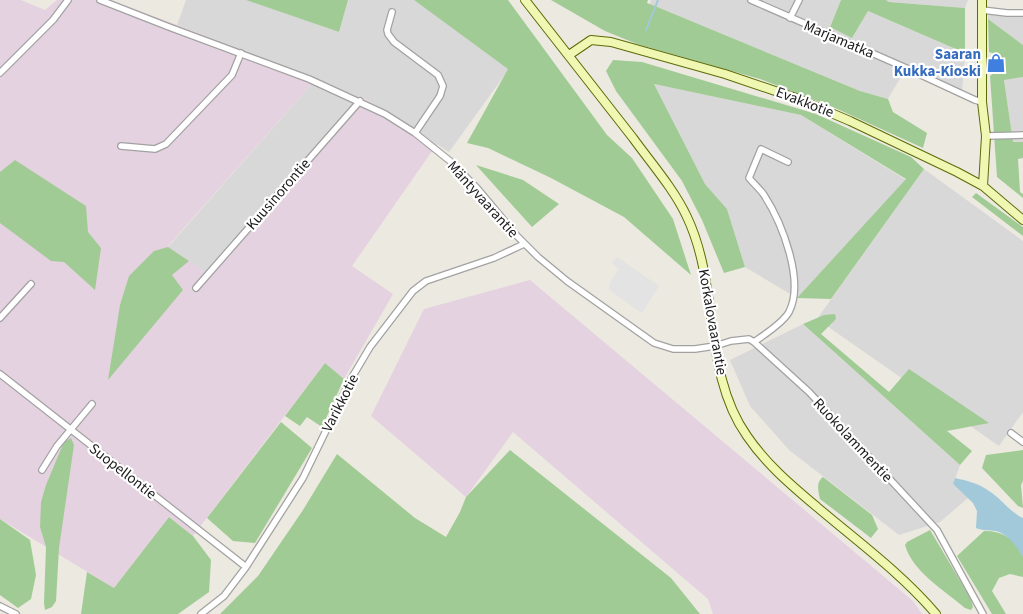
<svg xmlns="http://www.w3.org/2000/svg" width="1023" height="614" viewBox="0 0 1023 614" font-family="'Source Sans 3',sans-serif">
<rect width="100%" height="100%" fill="#ece9e0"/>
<path fill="#d9d8d8" d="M186,0h61l92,32 9,-32h66l95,69 -60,83 -85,-54 -156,176 -40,-27 149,-169 -140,-53z
M651,0h190l-11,26 22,12 16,-27 97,42 -3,41 -56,-26 -18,31 -28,-8 -210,-87z
M886,0h82l-3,8 -76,-6z
M988,12h35v33l-35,-26z
M1023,77v65l-10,1 -9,-64z
M654,84l147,31 105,65 -109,118 -52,-31 -18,-58 -22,-25z
M924,169l99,72v171l-24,34 -182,-127z
M803,324l157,141 -7,19 15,14 -28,24 -41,13 -110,-85 -39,-44 -20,-46z"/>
<path fill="#e5d2e0" d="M0,0h21l24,10 12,-10h54l206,78 -149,168 40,28 156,-176 73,46 -85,122 41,28 -49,85 -19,-16 -132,173 -24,-19 -55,71 -114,-69z
M530,280l383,321 9,13h-209l-5,-15 -195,-167 -47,65 -95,-81 53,-107z"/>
<path fill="#a1cb95" d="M246,0h102l-9,32z
M414,0h94l99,135 25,23 41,61 18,56 -67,-58 -73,-39 -63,-30 -21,-5 41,-74z
M551,0h97l-1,3 3,1 210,87 28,8 5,13 34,21 -4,15 -90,-41 -73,-28 -123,-35 -32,-13z
M841,0h45l3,2 76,6v45l-97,-42 -16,27 -22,-11z
M988,19l35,26v32l-19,3 9,62h10v16l-5,1 2,33 3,2v4l-26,-21 -7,-101 11,-9v-11l-12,-4z
M613,60l29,2 174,52 95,43 13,12 -93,130 -34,-1 109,-119 -105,-64 -147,-31 51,100 22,25 18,58 -21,6 -22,-53 -20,-39 -66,-90 -10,-20z
M15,160l71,46 2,26 13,16 -6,42 -31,-28 -13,-1 -51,-38v-51z
M476,165l47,15 36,24 -27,23z
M976,193l47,34v9l-51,-39z
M168,247l21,14 -17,14 11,15 -75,90 12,-75 9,-29 25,-25z
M835,314l1,5 -15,15 68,58 20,-23 80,54 -42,8 25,20 -12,14 -157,-141 21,-9z
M325,363l19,16 -22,48 -15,-10 -7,9 -15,-10z
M281,422l31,26 -57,95 -22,-2 -26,-23z
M71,438l3,7 -15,103 -3,53 -4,6 -7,3 -1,-7 2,-56 -6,-20 1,-25 5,-17 15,-36 3,-7z
M510,450l161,128 29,36h-480l38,-38 45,-66 34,-56 78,64 31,19 14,-25 6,-15z
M1023,450v31l-2,4 2,23 -5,-2 -36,-38 4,-13z
M823,477l49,38 6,14 -7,9 -51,-39c-2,-8 -4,-17 3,-22z
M169,517l24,19 18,24 -2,32 -31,22h-97l6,-42 27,16z
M0,519l30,21 6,35 -5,24 -13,9 -18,-13z
M930,530l41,69 2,8 -2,3 -6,-2c-20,-17 -53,-37 -60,-63l2,-3z
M984,531c16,-1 33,8 39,25 0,6 0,14 0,21l-13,-3 -11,4 -7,13 14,23h-14l-35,-58z"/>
<path fill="#e3e3e3" d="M617,257l42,29 -17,27 -33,-23 1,-7 9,-14 -7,-6z"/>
<path fill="#a1c9da" d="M955,478c14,3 25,6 37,15 11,8 18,19 31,25v39c-7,-11 -14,-22 -27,-26 -7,-1 -13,0 -20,-3l1,-17 -4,-8 -20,-19z"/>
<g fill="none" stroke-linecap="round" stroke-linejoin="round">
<path stroke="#a1c9da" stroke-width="2" d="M646,30l12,-30"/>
<g stroke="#a2a2a2" stroke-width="8">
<path id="street" d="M100,0l69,27 140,52 76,35 30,19 35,28 27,27 40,48 21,21 29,24 87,62 19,6h22l20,-3 16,-5 18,-2 5,3c10,-7 29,-19 35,-30 16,-31 -7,-89 -25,-117 -4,-6 -10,-11 -15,-17l12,-29 27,13
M751,0l155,68 69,32 7,2
M982,10l25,3h16
M392,12l-5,18 1,4 6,8 44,33 5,11 -3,10 -25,37
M790,18l9,-18
M0,73l53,-53 15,-20
M986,136l37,-1
M121,146l34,3 11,-5 66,-69 9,-22
M196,288l164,-187
M0,318l31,-34
M754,342l55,50 128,138 46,84
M0,374l246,193
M1011,433l12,9
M42,470l15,-24 35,-42
M0,606l16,8
M201,614l23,-18 22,-29 57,-89 48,-99 19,-32 43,-56 13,-10 68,-23 30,-14"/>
</g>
<g stroke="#5a6c07" stroke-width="10">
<path id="secondary" d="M525,0c36,46 72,92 108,138 18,25 41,51 54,79 33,69 15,155 60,219 19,28 44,49 70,71 40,34 84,66 119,107
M982,0v102l4,34 -3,50
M569,55l22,-15 20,2 114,32 71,24 54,23 107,51 26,14 40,34"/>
</g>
<use href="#street" stroke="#fff" stroke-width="5.5"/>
<use href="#secondary" stroke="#eff7b3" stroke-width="8"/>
</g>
<defs>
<g id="shop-bare" transform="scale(1.5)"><path d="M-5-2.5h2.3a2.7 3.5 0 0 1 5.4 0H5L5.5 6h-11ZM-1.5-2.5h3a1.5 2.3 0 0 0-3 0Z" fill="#3f7fe0" stroke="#fff" stroke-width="2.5" paint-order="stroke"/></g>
</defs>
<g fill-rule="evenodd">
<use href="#shop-bare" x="996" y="63"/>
</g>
<g text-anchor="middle" stroke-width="4.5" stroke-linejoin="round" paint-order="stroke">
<g font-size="15" fill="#1b1b1b" stroke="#fff">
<text transform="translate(839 39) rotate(23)" y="5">Marjamatka</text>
<text transform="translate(805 102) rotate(21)" y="5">Evakkotie</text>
<text transform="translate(278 194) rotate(-49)" y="5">Kuusinorontie</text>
<text transform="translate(483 199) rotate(48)" y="5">Mäntyvaarantie</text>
<text transform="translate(713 322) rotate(80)" y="5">Korkalovaarantie</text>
<text transform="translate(340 403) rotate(-63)" y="5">Varikkotie</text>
<text transform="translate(853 440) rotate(47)" y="5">Ruokolammentie</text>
<text transform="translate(123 471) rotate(38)" y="5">Suopellontie</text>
</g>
<g font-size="15" font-weight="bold" fill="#366cbe" stroke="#fff" text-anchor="end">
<text x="981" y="59">Saaran<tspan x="981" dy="17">Kukka-Kioski</tspan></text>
</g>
</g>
</svg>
